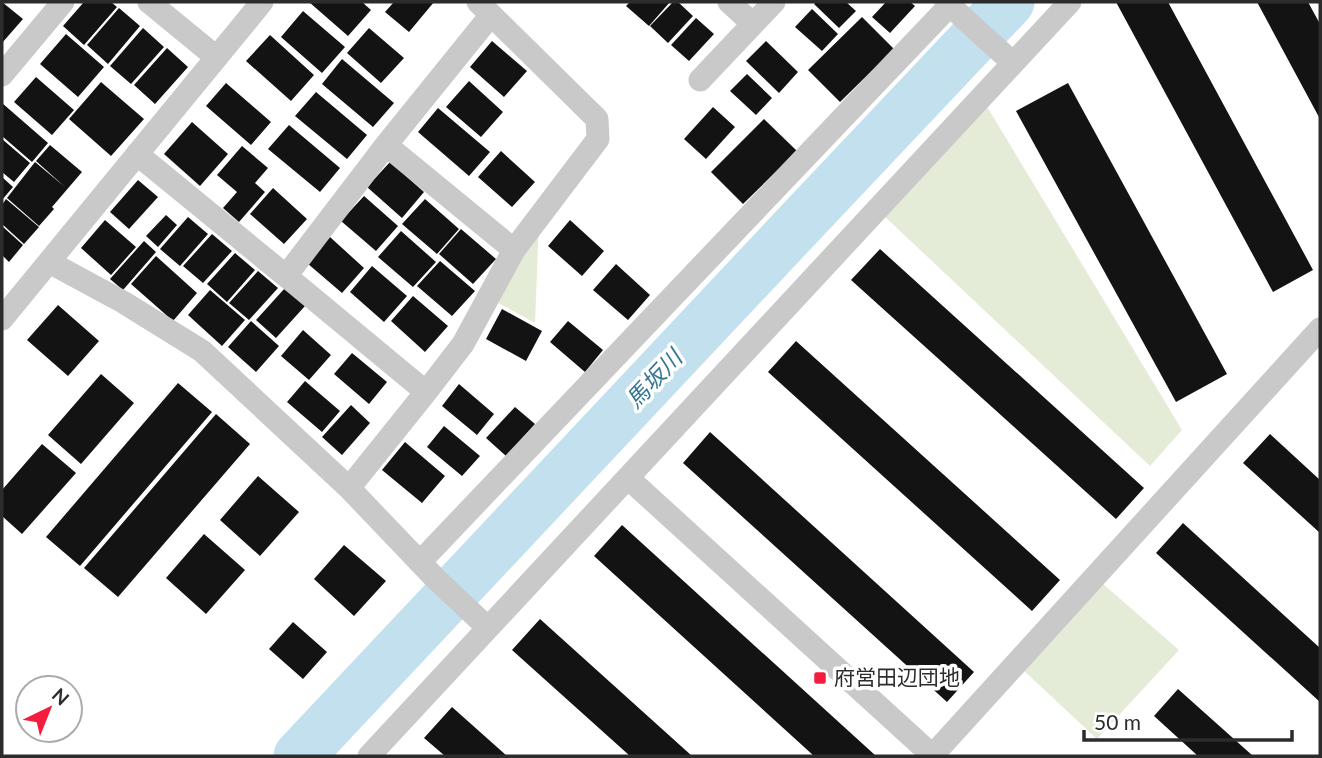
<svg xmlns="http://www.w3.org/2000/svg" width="1322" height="758" viewBox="0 0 1322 758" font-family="Lato,'Noto Sans JP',sans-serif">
<rect width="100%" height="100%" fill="#fff"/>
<path fill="#e4ecd8" d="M986,105l196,325 -32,36 -267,-251z
M539,221l-4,102 -44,-24z
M1102,583l77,67 -82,89 -75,-70z"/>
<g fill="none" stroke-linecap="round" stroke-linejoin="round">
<path stroke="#c2e0ee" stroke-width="51" d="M299,756c238,-251 472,-504 710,-754"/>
</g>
<path fill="#131313" d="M2,2l21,17 -21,24z
M84,2h27l6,5 -33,38 -21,-19z
M309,2h53l9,8 -23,26z
M394,2h40l-25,30 -24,-20z
M630,2h40l-21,24 -23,-20z
M673,2h5l15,14 -25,27 -18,-17z
M816,2h30l10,9 -17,17 -25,-24z
M886,2h24l5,4 -25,27 -18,-16z
M1116,2h52l145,268 -40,22z
M1257,2h51l12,22v95z
M119,8l21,18 -32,38 -21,-19z
M812,9l26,25 -16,17 -27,-24z
M303,11l42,36 -23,26 -41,-36z
M862,17l32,32 -54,53 -32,-32z
M696,18l18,16 -25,27 -18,-16z
M143,28l21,19 -33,37 -21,-18z
M369,28l35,30 -23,25 -34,-30z
M66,34l38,33 -26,30 -38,-33z
M270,35l44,40 -23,26 -45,-40z
M492,41l35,30 -23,26 -34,-30z
M766,41l32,31 -19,21 -33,-32z
M167,48l21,19 -33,37 -21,-19z
M342,59l52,44 -21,24 -51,-43z
M747,74l25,24 -16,17 -26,-24z
M36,77l38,33 -22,25 -38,-33z
M469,81l34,31 -22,25 -35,-30z
M101,82l43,37 -33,37 -42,-37z
M226,83l45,39 -20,23 -45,-39z
M1068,83l159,291 -51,28 -160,-291z
M316,92l51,43 -20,24 -52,-43z
M2,103l46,40 -16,19 -30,-26z
M713,107l22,20 -29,32 -22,-20z
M438,108l52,44 -21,24 -51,-44z
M764,119l33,32 -54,53 -32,-32z
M192,122l36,32 -28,32 -36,-32z
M289,125l51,43 -20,24 -52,-43z
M2,139l28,24 -16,19 -12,-10z
M50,145l32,27 -30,35 2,2 -15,17 -32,-28 28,-36 30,25 -29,-26z
M242,146l26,22 -13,15 10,9 -26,30 -16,-14 14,-16 -20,-17z
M501,151l34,31 -23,25 -34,-30z
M390,162l34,30 -22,26 -35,-31z
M2,177l11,10 -11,13z
M138,180l20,17 -29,32 -19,-17z
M273,188l34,31 -23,25 -34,-30z
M364,196l34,30 -22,25 -35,-30z
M6,199l33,28 -15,17 -22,-20v-19z
M425,199l34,30 -22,25 -35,-30z
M166,215l11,10 -19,22 -12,-11z
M188,217l20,17 -28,32 -20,-17z
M105,220l31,27 -25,28 -30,-27z
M570,220l34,31 -22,25 -34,-30z
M2,226l21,19 -14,17 -7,-7z
M461,229l35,30 -23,25 -34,-30z
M401,231l35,31 -23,25 -35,-30z
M212,234l20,17 -29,32 -20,-17z
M330,237l34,31 -22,25 -35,-30z
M144,241l12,11 -33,38 -13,-11z
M880,249l264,239 -28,31 -265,-239z
M235,253l20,17 -28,32 -20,-18z
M156,256l41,37 -24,28 -42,-37z
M440,261l35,30 -23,25 -35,-30z
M616,264l34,31 -22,25 -35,-30z
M372,266l35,30 -23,26 -34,-30z
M258,271l20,17 -29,32 -20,-17z
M285,288l20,18 -29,32 -20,-18z
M210,290l35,30 -23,26 -34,-31z
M413,296l35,30 -23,26 -34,-31z
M58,305l41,36 -31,35 -41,-36z
M502,309l40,22 -16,30 -40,-22z
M251,321l28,25 -23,26 -28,-25z
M568,321l35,29 -18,22 -35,-30z
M303,330l28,25 -22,25 -28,-24z
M796,341l264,239 -28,31 -264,-239z
M352,353l35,29 -18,22 -35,-30z
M101,374l33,29 -53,61 -33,-29z
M305,381l35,30 -18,21 -35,-30z
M178,383l34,29 -132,154 -34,-29z
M459,384l35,30 -17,21 -35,-29z
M351,405l19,18 -28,32 -20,-18z
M515,407l20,17 -29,32 -20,-18z
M216,414l34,30 -132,153 -34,-29z
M444,426l36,30 -18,20 -35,-29z
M710,432l264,240 -27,30 -264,-239z
M1270,434l50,46v53l-77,-70z
M405,442l40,34 -23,27 -40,-33z
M42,444l34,29 -54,61 -20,-18v-26z
M258,476l41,36 -39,44 -40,-36z
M1183,523l137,125v54l-164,-149z
M622,525l254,231h-62l-220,-200z
M204,534l41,36 -39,44 -40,-36z
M344,545l42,36 -32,35 -40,-37z
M540,619l152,137h-62l-118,-106z
M293,622l34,30 -24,27 -34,-30z
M1178,689l75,67h-55l-44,-40z
M452,707l55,49h-62l-21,-18z"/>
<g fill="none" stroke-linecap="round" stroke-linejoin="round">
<path stroke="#c9c9c9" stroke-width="23" d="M149,2l67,55
M946,2l67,61
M491,15l-105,130 128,105
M753,24l21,-22
M2,75l61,-73
M700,80l53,-56 -24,-22
M137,154l149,122 100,-131
M49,262l74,40 79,49 147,137 86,90 53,50
M286,276l140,116 -77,96
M2,319l260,-317
M426,392l37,-48 51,-94 84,-111 -1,-20 -119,-117
M628,478l305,278
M420,562l533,-560
M369,756l701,-754
M932,756l388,-427"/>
</g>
<rect fill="#f41d3e" stroke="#fff" stroke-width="2.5" x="813" y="671" width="14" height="14" rx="3.5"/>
<g text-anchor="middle" stroke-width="7" stroke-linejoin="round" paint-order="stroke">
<g font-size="21" fill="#2c2c2c" stroke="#fff" text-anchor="start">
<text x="834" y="685">府営田辺団地</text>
</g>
<g font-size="23" font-style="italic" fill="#347794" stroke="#fff">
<text transform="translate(654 379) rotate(-47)" y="8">馬坂川</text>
</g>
</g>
<rect width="1322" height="758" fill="none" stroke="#2c2c2c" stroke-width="7"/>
<g transform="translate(49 709) rotate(43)"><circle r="33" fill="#ffffff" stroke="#ababab" stroke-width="2"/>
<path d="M0-5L12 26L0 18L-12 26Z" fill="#f41d3e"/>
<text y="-10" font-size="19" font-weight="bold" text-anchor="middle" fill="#2c2c2c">N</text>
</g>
<path d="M1084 730v10h208v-10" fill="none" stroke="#2c2c2c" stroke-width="3.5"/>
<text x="1094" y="730" font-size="21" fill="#2c2c2c" stroke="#ffffff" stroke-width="5" paint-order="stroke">50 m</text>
</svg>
